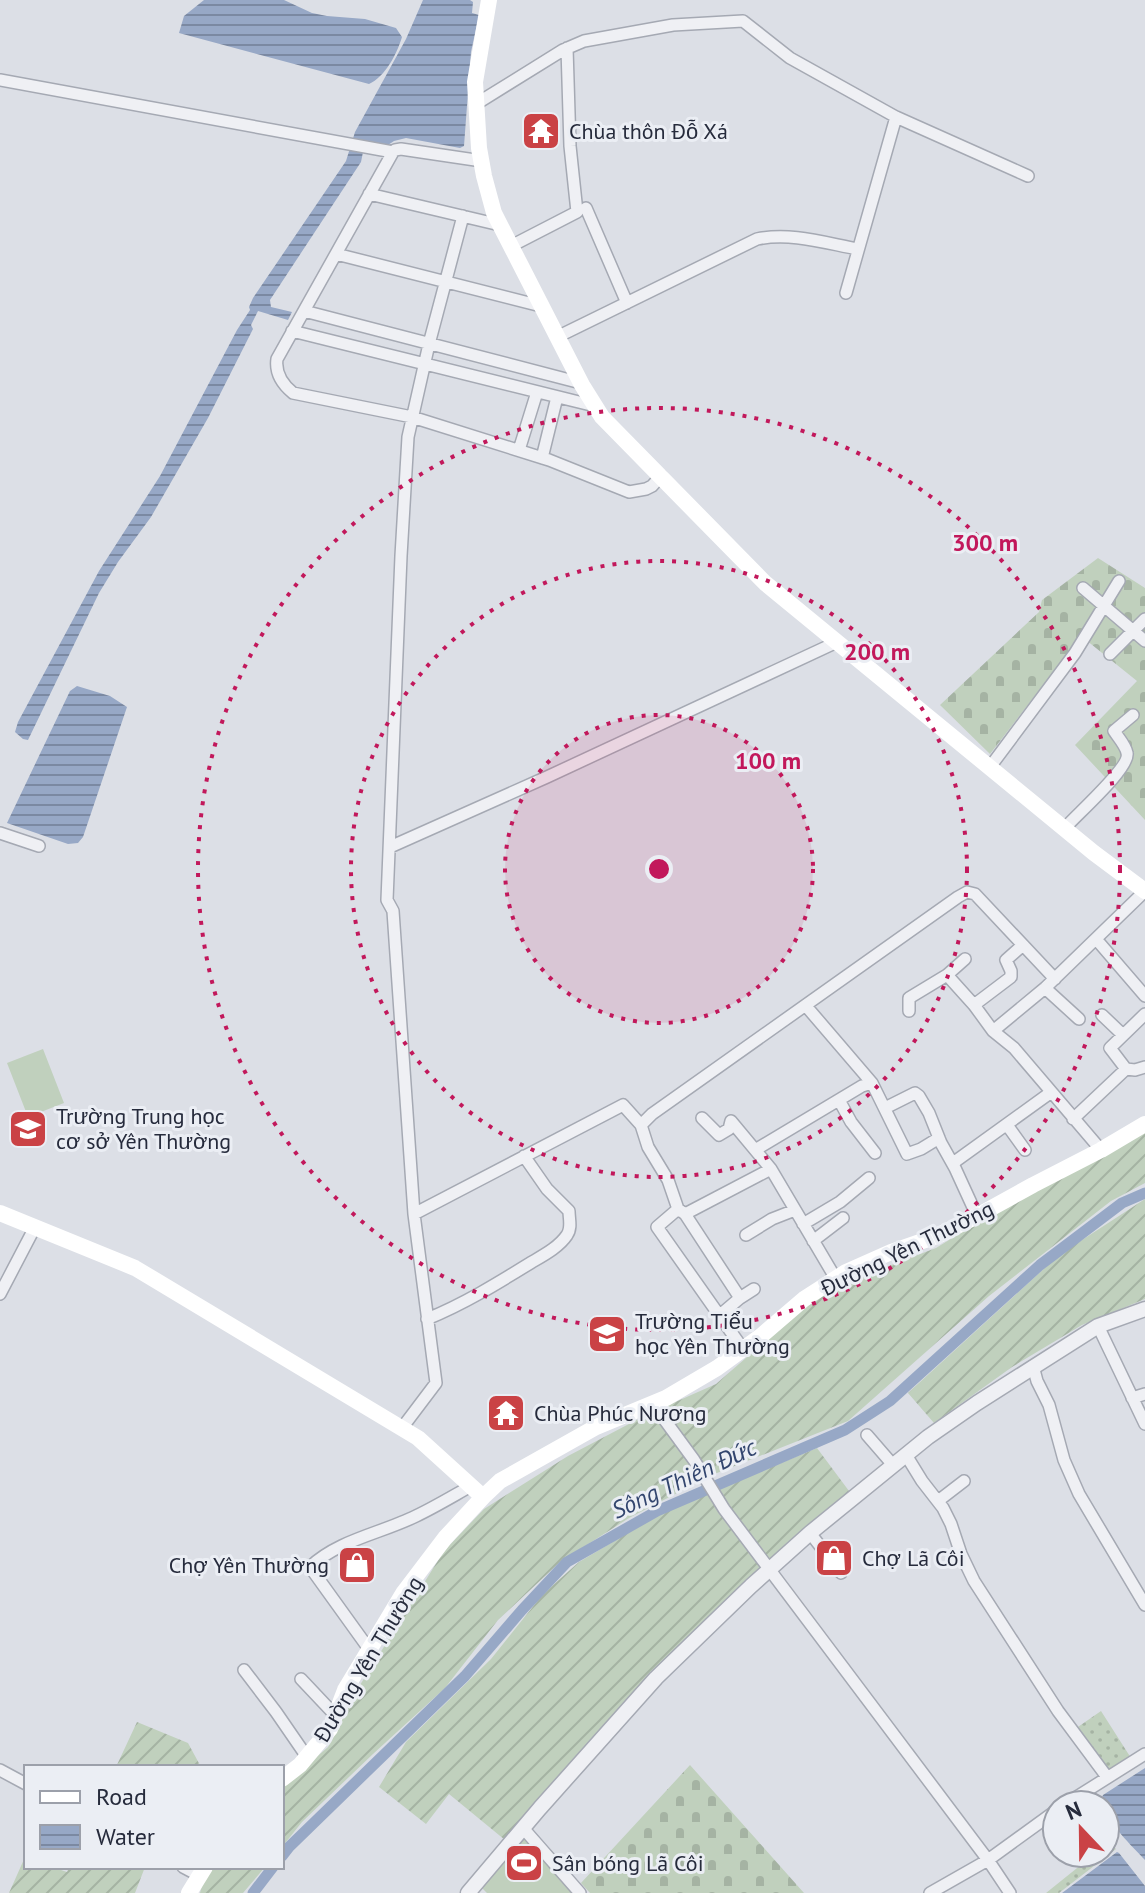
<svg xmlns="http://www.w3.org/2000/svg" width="1145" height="1893" viewBox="0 0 1145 1893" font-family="'PT Sans',sans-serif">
<defs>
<pattern id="grass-dots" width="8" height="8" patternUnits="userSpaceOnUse" patternTransform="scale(2)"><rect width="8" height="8" fill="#c0d0bd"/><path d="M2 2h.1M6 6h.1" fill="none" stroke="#a5b3a3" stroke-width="1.8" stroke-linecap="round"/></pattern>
<pattern id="cemetery-stones" width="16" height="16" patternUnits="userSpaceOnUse" patternTransform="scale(2)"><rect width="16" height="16" fill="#c0d0bd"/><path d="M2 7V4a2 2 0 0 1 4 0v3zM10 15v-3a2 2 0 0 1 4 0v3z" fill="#a5b3a3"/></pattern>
<pattern id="garden-furrows" width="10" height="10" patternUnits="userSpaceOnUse" patternTransform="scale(2)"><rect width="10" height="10" fill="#c0d0bd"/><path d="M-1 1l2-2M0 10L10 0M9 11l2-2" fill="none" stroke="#a5b3a3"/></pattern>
<pattern id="water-rules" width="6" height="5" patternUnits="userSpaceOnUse" patternTransform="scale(2)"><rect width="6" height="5" fill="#97a8c6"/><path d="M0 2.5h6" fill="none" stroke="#7b89a2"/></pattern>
</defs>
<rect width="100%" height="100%" fill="#dcdfe6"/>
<path fill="url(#grass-dots)" d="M1101,1711l30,47 -23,16 -33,-45z
M1105,1838l11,11 -57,44h-13l46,-37v-3h13z"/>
<path fill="url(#cemetery-stones)" d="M1098,558l47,30v232l-70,-75 62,-64 -56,-45 -91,118 -50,-49 99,-93 3,-12z
M690,1765l114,128h-214l-9,-10z"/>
<path fill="url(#garden-furrows)" d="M1145,1131v52l-34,18 -122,95 -141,125 -136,54 -83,43 -69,44 -62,58 -53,68 -72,66 -71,68 -20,25v-60l46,-40 32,-62 84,-134 40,-42 84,-53 78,-41 70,-31 77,-67 40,-30 103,-39 83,-51z
M1145,1199v100l-63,26 -70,42 -78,56 -26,-30 151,-138z
M817,1448l32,43 -191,176 -153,173 -56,-46 -23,30 -47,-37 27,-45 85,-83 52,-65 36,-32 81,-48z
M137,1722l51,21 13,24h-85z
M25,1857l1,10h26l15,5 2,-5h76l-10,26h-126z
M212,1867h53l-22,26h-43l4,-15z"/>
<path fill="#c0d0bd" d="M43,1049l21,54 -36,14 -21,-54z
M524,1838l51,55h-88l-6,-6z"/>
<path fill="url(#water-rules)" d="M204,0h80l28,13 15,3 38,3 31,9 6,9c-5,17 -17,40 -33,47l-190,-51 5,-17z
M423,0h47l3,2 -1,11 7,2 -8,37 -7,94 -4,2 -54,-10 -12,3 -9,6 -22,5 -2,10 -91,138 1,7 21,5 -4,8 -30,-9 -7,14 2,4 -45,89 -57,99 -33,45 -19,31 -71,147 -5,-1 -8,-7 3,-10 81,-151 61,-95 77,-146 13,-20 -1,-3 4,-9 93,-137 9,-29 51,-93z
M77,686l33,10 17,11 -44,130 -5,6 -10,1 -61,-21 63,-132z
M1145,1768v92c-12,-13 -39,-38 -40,-55l-5,-2 3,-8z
M1117,1852l2,1 26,33v7h-83z"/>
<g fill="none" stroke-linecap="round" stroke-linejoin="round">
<path stroke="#97a8c6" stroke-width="11" d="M282,1856l7,-9 176,-171 57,-66 45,-48 90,-51 188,-81 45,-29 150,-136 82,-62 23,-10
M253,1893l20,-26"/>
<g stroke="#a5a9b3" stroke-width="14">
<path id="minor" d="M0,80l393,72 2,-2 6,-1 81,12
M476,104l87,-54 21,-9 89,-16 70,-4 47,37 106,59 132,59
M393,152l-116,207c-2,14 5,25 16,34l119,24 137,43 80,32 17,-3 6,-3 9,-10
M369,194l131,31
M586,208l41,95
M511,246l66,-34 -7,-66 -3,-98
M336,254l205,52
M846,293l50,-176
M304,311l277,72
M292,331l303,75
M557,337l200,-98c34,-7 68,4 101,10
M519,450l18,-58
M542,458l15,-61
M1083,588l62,53
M1110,654l35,-35
M990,767l85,-114 44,-72
M1065,828c11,-13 66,-61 62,-75 -1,-7 -9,-16 -13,-22l19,-16
M0,833l39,13
M390,847l157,-70 290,-135
M1096,939l49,57
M947,975l27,30 19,26 21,17 87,102
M1045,988l34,31
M974,1005l37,-28v-6l-5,-11 17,-15
M806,1006l66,77 35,71 14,-5 18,-11
M909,1011v-13l38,-23 18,-16
M1102,1015l21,20
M993,1031l52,-43 100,-97
M1126,1069l-16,-21 35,-34
M839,1100l12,22 24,31
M885,1108l30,-15 4,3 10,17 12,30 14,25 22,48
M702,1118l17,17 10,-6 2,-8 40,48 65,110
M1073,1119l53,-50 9,1 10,-3
M641,1125l11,-11 306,-217 9,-5 8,2 80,85
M1007,1125l18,25
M755,1150l107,-64 10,-3
M953,1163l97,-70
M678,1209l-21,18 86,122
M414,1214l209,-109 18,20 7,22 20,33 10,29 7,5 55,84
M685,1214l86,-45
M803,1224l37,-22 29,-24
M746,1235l26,-16 23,-9
M813,1241l30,-23
M0,1294l35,-67
M720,1315l20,-17 14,-9
M427,1319c37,-15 71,-36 105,-57 12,-7 27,-15 35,-27 5,-7 2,-16 2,-24l-22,-22 -23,-33
M1098,1326l47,98
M1033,1366l4,15 12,24 15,55 15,34 66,111
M1132,1398l13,-4
M653,1404l41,56 30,49 264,351 22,33
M402,1428l34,-45 -22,-169 -21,-303 -6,-11 14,-344 7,-119 21,-93 34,-128
M867,1435l26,30
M906,1455l16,26 21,27 8,16 10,30 13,27 84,130 49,66
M938,1501l26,-20
M810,1533l31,40
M369,1649l-59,-82c28,-27 72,-34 106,-51 19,-9 37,-20 55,-30
M244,1670l32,42 31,45
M301,1679l34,36
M0,1770l26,14
M1064,1805l81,-51
M523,1828l57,65
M183,1867l17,9
M930,1893l58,-33 69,-50"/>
</g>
<g stroke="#a5a9b3" stroke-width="17">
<path id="tertiary" d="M468,1893l72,-85 116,-130 95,-92 59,-53 118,-96 49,-34 121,-77 47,-17"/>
</g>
<use href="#minor" stroke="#eff0f4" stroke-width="11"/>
<use href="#tertiary" stroke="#eff0f4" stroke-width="14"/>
<path stroke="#fff" stroke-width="16" d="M489,0l-14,82 4,66 5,28 10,37 88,172 20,32 163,166 329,270 51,38
M0,1213l135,55 283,170 65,59
M282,1779l18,-14 30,-36 15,-39 59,-98 41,-54 38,-41 17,-16 96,-54 70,-29 51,-30 44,-32 43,-37 42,-27 45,-20 46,-16 40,-20 56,-31 68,-35 44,-26
M189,1893l16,-26"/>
</g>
<circle cx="659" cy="869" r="154" fill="#c2185b" fill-opacity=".12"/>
<g fill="none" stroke="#c2185b" stroke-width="4" stroke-dasharray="4 8">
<circle cx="659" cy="869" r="154"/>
<circle cx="659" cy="869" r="308"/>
<circle cx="659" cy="869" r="461"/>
</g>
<defs>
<g id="temple-square" transform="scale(2)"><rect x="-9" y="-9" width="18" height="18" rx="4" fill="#ca4245" stroke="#ebeef4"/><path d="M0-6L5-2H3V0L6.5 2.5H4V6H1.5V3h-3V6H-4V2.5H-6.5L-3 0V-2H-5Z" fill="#fff"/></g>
<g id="school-square" transform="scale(2)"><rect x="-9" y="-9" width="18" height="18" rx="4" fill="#ca4245" stroke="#ebeef4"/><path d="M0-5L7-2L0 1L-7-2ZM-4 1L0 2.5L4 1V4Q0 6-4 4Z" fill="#fff"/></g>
<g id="shop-square" transform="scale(2)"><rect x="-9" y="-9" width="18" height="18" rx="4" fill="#ca4245" stroke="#ebeef4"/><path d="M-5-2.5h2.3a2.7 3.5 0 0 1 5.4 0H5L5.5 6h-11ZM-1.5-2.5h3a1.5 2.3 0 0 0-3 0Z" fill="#fff"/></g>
<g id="stadium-square" transform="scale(2)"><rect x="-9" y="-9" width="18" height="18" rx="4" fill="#ca4245" stroke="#ebeef4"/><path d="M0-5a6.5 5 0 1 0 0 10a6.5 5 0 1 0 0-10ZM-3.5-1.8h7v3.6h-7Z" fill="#fff"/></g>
</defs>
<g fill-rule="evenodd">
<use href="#temple-square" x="541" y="131"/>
<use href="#school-square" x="28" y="1129"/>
<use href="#school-square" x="607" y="1334"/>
<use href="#temple-square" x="506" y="1413"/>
<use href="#shop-square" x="834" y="1558"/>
<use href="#shop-square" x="357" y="1565"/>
<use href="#stadium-square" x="524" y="1863"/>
</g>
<g text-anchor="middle" stroke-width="6" stroke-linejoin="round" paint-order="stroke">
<g font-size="22" fill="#262b3c" stroke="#ebeef4" text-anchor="start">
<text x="569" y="139">Chùa thôn Đỗ Xá</text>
<text x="56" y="1124">Trường Trung học<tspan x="56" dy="25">cơ sở Yên Thường</tspan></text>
<text x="635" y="1329">Trường Tiểu<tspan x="635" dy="25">học Yên Thường</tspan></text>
<text x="534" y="1421">Chùa Phúc Nương</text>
<text x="862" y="1566">Chợ Lã Côi</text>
<text x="329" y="1573" text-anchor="end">Chợ Yên Thường</text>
<text x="552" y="1871">Sân bóng Lã Côi</text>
</g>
<g font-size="22" fill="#262b3c" stroke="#ebeef4">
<text transform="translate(907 1248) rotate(-26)" y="8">Đường Yên Thường</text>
<text transform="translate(368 1659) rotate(-59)" y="8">Đường Yên Thường</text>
</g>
<g font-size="24" font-style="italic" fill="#32456e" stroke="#ebeef4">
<text transform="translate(684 1479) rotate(-25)" y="8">Sông Thiên Đức</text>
</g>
</g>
<circle cx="659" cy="869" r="12" fill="#c2185b" stroke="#ebeef4" stroke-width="4"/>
<g font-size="24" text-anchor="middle" font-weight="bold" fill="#c2185b" stroke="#ebeef4" stroke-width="6" stroke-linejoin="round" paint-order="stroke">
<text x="985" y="551">300 m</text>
<text x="877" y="660">200 m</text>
<text x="768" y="769">100 m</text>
</g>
<rect x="24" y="1765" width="260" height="104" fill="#ebeef4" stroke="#9ca0aa" stroke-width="2"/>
<rect x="40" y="1791" width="40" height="12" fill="#ffffff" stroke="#9ca0aa" stroke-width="2"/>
<text x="96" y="1805" font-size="24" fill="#262b3c">Road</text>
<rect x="40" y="1825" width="40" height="24" fill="url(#water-rules)" stroke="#9ca0aa" stroke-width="2"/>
<text x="96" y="1845" font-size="24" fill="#262b3c">Water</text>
<g transform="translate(1081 1829) rotate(338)"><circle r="38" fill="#ebeef4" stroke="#9ca0aa" stroke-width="2"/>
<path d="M0-6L14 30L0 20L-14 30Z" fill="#ca4245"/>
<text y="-12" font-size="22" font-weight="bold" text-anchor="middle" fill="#262b3c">N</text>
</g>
</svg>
